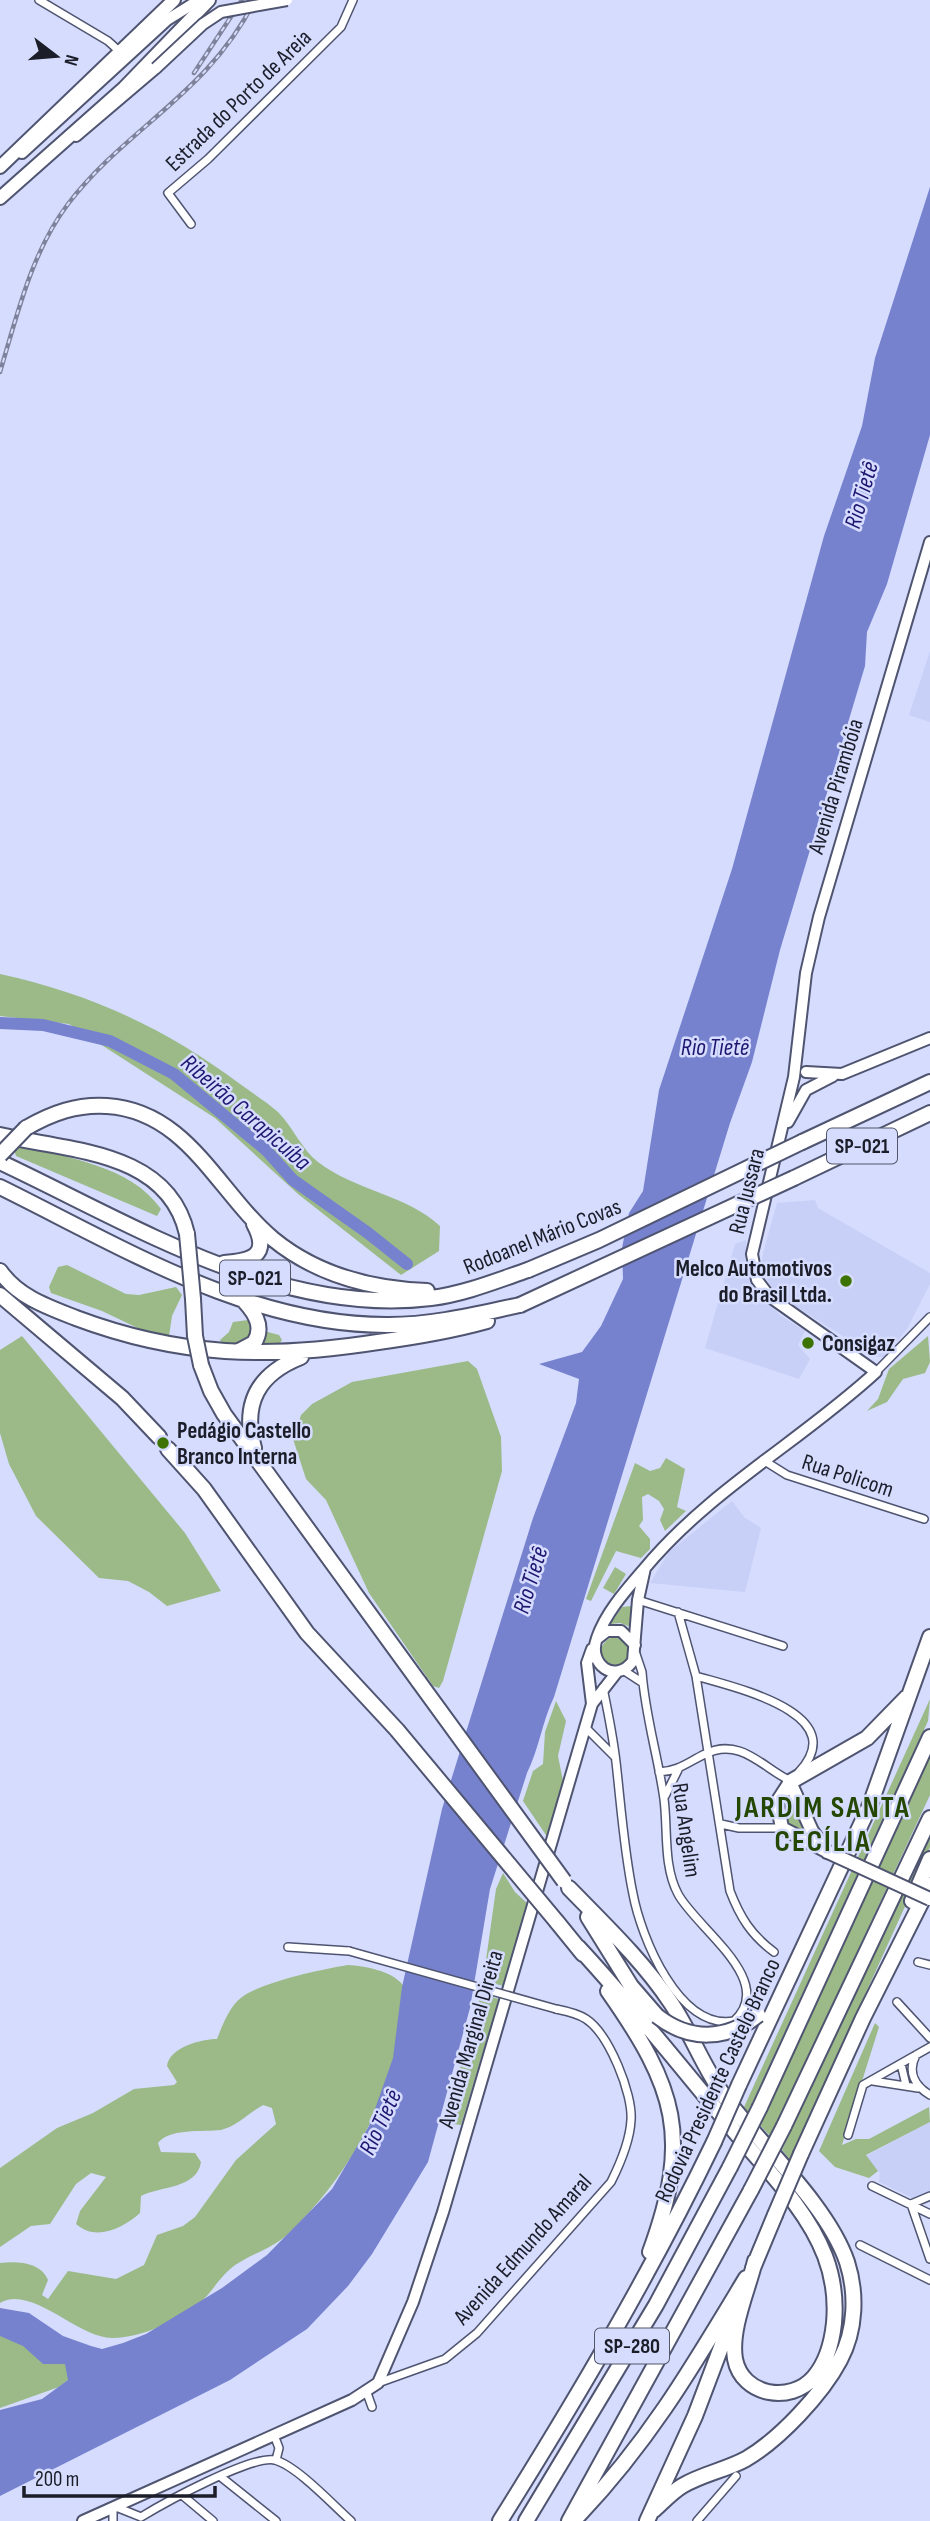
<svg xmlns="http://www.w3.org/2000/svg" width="930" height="2521" viewBox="0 0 930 2521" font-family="'Sofia Sans Condensed',sans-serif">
<rect width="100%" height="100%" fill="#d5dcfe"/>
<path fill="#c8d0f8" d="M930,651v71l-21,-7z
M815,1200l3,8 112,65v11l-23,45 -23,28h-8l-100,-63 -11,-18 -4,-10 2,-13 14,-50z
M746,1240l1,31 4,14 29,30 25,16 -7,14 12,14 -11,20 -94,-31 30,-104z
M732,1501l12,16 17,11 -16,64 -95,-9 19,-31z
M930,2122v72l-13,6 -38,-18 1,-9 -14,-17z"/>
<path fill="#9bba88" d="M0,974c91,20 165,54 240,110 12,9 27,18 38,28 15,15 24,38 40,50 36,28 89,33 122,64l-1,25 -38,24 -103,-81 -83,-76 -146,-94 -69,-8z
M18,1145c49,13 112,20 143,64l-4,7 -141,-60 -2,-6z
M67,1265l59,29 13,1 37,-8 6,8 -10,21 -3,20 -23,-4 -44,-21 -51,-18 -2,-6 9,-20z
M248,1320l16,11 15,4 3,5 -3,4h-57l-2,-4 9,-8 4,-10z
M22,1336l163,197 36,58 -54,15 -18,-14 -21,-11 -29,-3 -63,-62 -27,-52 -9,-31v-83z
M928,1336l2,26 -5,11 -22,6 -16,23 -20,9 11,-12 11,-30z
M468,1361l9,8 24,68 1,34 -59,210 -4,7 -6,-2 -64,-93 -43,-93 -20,-21 -13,-40 8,-24 11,-11 40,-22z
M666,1458l19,11 -8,38 9,4 -21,20 -5,-11 4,-11 -5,-8 -11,-7 -6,3 1,23 -4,6 11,13v10l-9,9 -25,-7 -25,50 -5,-2 49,-136 15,8 10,-3z
M615,1567l11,7 -12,20 -11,-6z
M631,1606l4,7 -1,15 -14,-5 -10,1 12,-17z
M601 1652a15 15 0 1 1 30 0a15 15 0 1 1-30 0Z
M930,1699l-2,22 -180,391 -4,-5z
M556,1701l10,20 -8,35 5,25 -15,57 -25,-37 10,-30 10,-7 2,-32z
M930,1754v41l-159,342 -13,-14z
M789,1791l18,41 -3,2c-20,-9 -26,-24 -15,-43z
M930,1830v17l-13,33 -127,280 -8,-10z
M503,1873l12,19 13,12 -24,82 -21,-5 13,-92z
M348,1965c17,1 44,6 55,20 0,16 2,33 -1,48 -17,77 -57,147 -114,201 -17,16 -42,21 -59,36 -11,10 -18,23 -28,32 -22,19 -58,35 -88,36 -34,1 -82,-54 -113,-35v-40c17,-2 41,-1 48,17l-6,15 6,4 20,-28 48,8 28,-14 13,-30 26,-9 12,-9 41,-57 40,-36 -4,-16 -9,-3c-13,7 -27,22 -42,25 -18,2 -52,-2 -63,13l3,9 34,1 6,9c-4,27 -41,24 -60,34l-1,17c-17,15 -44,29 -64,11l4,-13 26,-34 -15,-4 -15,11 -26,40 -19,2 -31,21v-79l57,-40 36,-15 41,-24 40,-4 3,-3 -10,-16c2,-18 33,-27 50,-27 6,-15 12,-32 25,-42 20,-15 81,-28 106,-32z
M481,1994l18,5 -38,126 -17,-2z
M875,2023l4,4 -37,118 14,-6h13l60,-32 1,15 -64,33 12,16 -9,7 -34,-11 -16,-16z
M0,2310l84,58 -25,19 -59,21z"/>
<path fill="#7782ce" d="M930,187v248l-43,149 -20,48 -2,34 -85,284 -28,112 -22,61 -176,574c-12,25 -15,52 -27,76l-37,116 -20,119 -42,154 -56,92 -24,32 -41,43 -77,51 -230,116v-86l42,-11 26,-19 -3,-16h-22l-20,-18 -23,-10v-28l29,5 34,23 28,10 11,3 21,-6 23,-9 76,-46 45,-33 65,-66 37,-63 24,-68 9,-71 40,-178 91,-291 43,-115 3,-24 -40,-15 43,-12 19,-26 22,-47 -1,-31 7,-35 14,-22 16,-101 73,-221 92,-333 38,-110 13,-68z"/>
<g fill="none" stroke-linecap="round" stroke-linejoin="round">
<path stroke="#7782ce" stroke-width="12" d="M0,1023l43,2 67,16 64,33 92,76 27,30 75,53 39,31"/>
<g stroke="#4f5470" stroke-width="10">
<path id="minor" d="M39,0l69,41 11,10
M191,224l-23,-31 40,-34 133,-132 12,-27
M876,1372l54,-55
M763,1460l24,15 137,44
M638,1600l145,46
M678,1612l18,64 34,215c10,26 21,44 44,61
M623,1670l20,13
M696,1676c36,11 158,37 103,96
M603,1688c5,24 10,49 13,74 5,44 8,89 17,132 8,43 46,137 101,127 44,-40 -38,-93 -56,-127 -15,-28 -10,-65 -14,-95 -6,-43 -19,-84 -22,-127l-6,-18
M585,1727l30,30
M659,1772c20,-1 29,-10 46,-18 36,-18 60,16 86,27
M665,1796l13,-26
M721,1824l18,4h43
M288,1947l61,4
M918,1962l12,3
M897,2002l33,36
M916,2055c-9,17 -1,31 14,40
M901,2064l5,21
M873,2081l45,7
M848,2135l15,-50 67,-38
M872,2186l58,28
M930,2196l-19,8 19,55
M860,2245l70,35
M378,2383l67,-24 32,-26 134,-151c9,-18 19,-41 20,-62 2,-26 -22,-86 -45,-101 -9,-6 -20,-8 -30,-10
M367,2393l5,14
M274,2435l5,13 -3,12
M221,2477l55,44
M182,2495l31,26
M116,2507l25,10
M141,2517c23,-14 110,-62 134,-57 22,6 58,45 76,61
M113,2521v-14
M697,2521l39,-45"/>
</g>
<g stroke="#4f5470" stroke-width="14">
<path id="secondary" d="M76,136l80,-68
M22,153l145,-133 32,-20
M806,1072l36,2 88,-36
M788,1122l18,-32 27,-14
M645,1568l-7,32 -5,61c-18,24 -46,3 -36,-23 9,-26 30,-49 48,-70 66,-79 156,-127 231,-196l-106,-75 -13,-17 -5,-26 42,-177 12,-104 13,-56 111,-375
M598,1638l9,-7h14l14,14
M592,1704l-5,-41 5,-14
M83,2521l269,-121 26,-17 35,-81 30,-90 149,-508 25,-32"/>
</g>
<g stroke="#4f5470" stroke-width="16">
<path id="primary" d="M0,167l174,-167
M0,198l124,-110 85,-88
M827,1852l-15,-21 -22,-49 -13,20 5,26 48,25"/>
</g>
<g stroke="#4f5470" stroke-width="18">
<path id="motorway" d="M26,1128c26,-15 51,-24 81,-22 81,5 111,87 166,133 44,36 99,50 154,52
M0,1135c68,16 168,15 187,99
M802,1142l128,-60
M0,1162c132,62 279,155 431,136 33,-4 65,-17 97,-28
M794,1178l136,-65
M0,1187c122,60 249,139 389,138 45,0 88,-11 131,-20
M224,1263c27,-2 47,-7 30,-39
M0,1271c18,26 48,36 76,47 104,39 193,41 302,24 37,-5 73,-11 109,-21
M0,1295l122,103 37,39
M193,1299l2,37
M239,1351l15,-8c10,-15 2,-29 -9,-41
M201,1365l10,26 13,23 195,268
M254,1448c-12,-45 4,-74 47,-91
M168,1449l36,40 103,144 90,97
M790,1782l77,-44 40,-41
M569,1888c36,37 74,73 102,115 21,31 33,67 56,97 36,47 101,106 120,162 10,31 9,68 -7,98 -18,34 -60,79 -94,99 -20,11 -44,15 -64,27 -10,6 -19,16 -28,24
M912,1901l18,-42
M588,1917l43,69 26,30
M557,1922l26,32
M578,1947c55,59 105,123 157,185 32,38 72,77 90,124 8,21 11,45 9,67 -2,19 -8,40 -20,54 -23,27 -72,19 -79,-18 -5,-30 13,-69 20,-98
M608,1991c68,97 84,146 42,261
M739,2085l131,-280 60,-168
M760,2107l170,-370
M784,2126l146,-308
M801,2154l62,-136 67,-133
M753,2268l22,-53
M579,2515c71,-75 114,-149 167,-237
M500,2521c77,-123 151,-248 214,-379
M526,2521l130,-216 74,-138
M569,2521l182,-331
M647,2521l48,-105 39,-103"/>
</g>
<use href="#minor" stroke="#fff" stroke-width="7"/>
<use href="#secondary" stroke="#fff" stroke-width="10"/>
<use href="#primary" stroke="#fff" stroke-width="12"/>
<use href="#motorway" stroke="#fff" stroke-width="14"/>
<g stroke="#7e829a" stroke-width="4.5">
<path id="rail" d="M194,73l48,-73
M0,372c17,-56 31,-119 68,-168 59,-77 140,-110 187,-204"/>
</g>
<use href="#rail" stroke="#d5dcfe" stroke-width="2" stroke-dasharray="5" stroke-linecap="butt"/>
<g stroke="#4f5470" stroke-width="10" stroke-linecap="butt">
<path id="minor-bridge" d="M349,1951l207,58"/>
</g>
<g stroke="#4f5470" stroke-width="14" stroke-linecap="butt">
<path id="secondary-bridge" d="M156,68l47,-44 18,-12 66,-12"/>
</g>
<g stroke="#4f5470" stroke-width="16" stroke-linecap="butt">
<path id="primary-bridge" d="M830,1853l100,46"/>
</g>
<g stroke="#4f5470" stroke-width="18" stroke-linecap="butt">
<path id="motorway-bridge" d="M0,1155l26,-27
M187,1234l6,65
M528,1270l71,-30 203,-98
M520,1305l274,-127
M195,1336l6,29
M419,1682l145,199
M397,1730l160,192
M657,2016c32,25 69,25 101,-1
M714,2142l25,-57
M730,2167l30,-60
M751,2190l33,-64
M775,2215l26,-61"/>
</g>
<use href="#minor-bridge" stroke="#fff" stroke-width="7"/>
<use href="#secondary-bridge" stroke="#fff" stroke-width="10"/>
<use href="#primary-bridge" stroke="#fff" stroke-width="12"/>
<use href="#motorway-bridge" stroke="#fff" stroke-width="14"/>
</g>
<g fill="#3d7300" stroke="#d5dcfe" stroke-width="2.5">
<circle cx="846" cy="1281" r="7"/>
<circle cx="808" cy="1343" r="7"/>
<circle cx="163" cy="1443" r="7"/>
</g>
<g text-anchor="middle" stroke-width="5" stroke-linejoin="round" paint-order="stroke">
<g fill="#d5dcfe" stroke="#535669" stroke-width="2">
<rect x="827" y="1128.5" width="70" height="35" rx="5"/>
<rect x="220" y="1260.5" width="70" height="35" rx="5"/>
<rect x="595" y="2328.5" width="74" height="35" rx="5"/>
</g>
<g font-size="21" font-weight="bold" fill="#1b1d29">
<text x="862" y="1153">SP-021</text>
<text x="255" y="1285">SP-021</text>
<text x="632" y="2353">SP-280</text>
</g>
<g font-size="23" fill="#1b1d29" stroke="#d5dcfe">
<text transform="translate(238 100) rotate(-44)" y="8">Estrada do Porto de Areia</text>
<text transform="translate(835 786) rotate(-73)" y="8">Avenida Pirambóia</text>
<text transform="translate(746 1191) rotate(-76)" y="8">Rua Jussara</text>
<text transform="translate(542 1236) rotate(-22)" y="8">Rodoanel Mário Covas</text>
<text transform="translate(848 1475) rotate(18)" y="8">Rua Policom</text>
<text transform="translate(687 1830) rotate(82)" y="8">Rua Angelim</text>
<text transform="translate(470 2039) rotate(-74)" y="8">Avenida Marginal Direita</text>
<text transform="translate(717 2080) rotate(-65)" y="8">Rodovia Presidente Castelo Branco</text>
<text transform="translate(522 2249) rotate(-48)" y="8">Avenida Edmundo Amaral</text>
</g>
<g font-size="23" font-weight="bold" fill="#1b1d29" stroke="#d5dcfe" text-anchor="start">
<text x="832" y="1276" text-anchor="end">Melco Automotivos<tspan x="832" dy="26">do Brasil Ltda.</tspan></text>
<text x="822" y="1351">Consigaz</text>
<text x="177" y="1438">Pedágio Castello<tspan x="177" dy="26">Branco Interna</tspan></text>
</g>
<g font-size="24" font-style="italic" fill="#1f1670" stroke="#d5dcfe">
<text transform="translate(861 495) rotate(-74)" y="8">Rio Tietê</text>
<text x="715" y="1055">Rio Tietê</text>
<text transform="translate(246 1112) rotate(41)" y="8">Ribeirão Carapicuíba</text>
<text transform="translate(530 1580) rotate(-73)" y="8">Rio Tietê</text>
<text transform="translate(380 2122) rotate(-65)" y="8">Rio Tietê</text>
</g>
<g font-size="30" font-weight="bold" letter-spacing="2" fill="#244703" stroke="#d5dcfe">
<text x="823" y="1817">JARDIM SANTA<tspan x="823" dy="34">CECÍLIA</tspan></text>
</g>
</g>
<g transform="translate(56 56) rotate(106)" stroke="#d5dcfe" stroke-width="5" paint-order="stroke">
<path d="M0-5L12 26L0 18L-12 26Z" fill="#1b1d29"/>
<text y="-10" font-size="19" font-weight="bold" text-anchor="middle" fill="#1b1d29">N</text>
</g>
<path d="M24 2486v10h191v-10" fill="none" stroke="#1b1d29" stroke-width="3.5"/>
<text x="35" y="2486" font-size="21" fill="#1b1d29" stroke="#d5dcfe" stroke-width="5" paint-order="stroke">200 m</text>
</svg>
